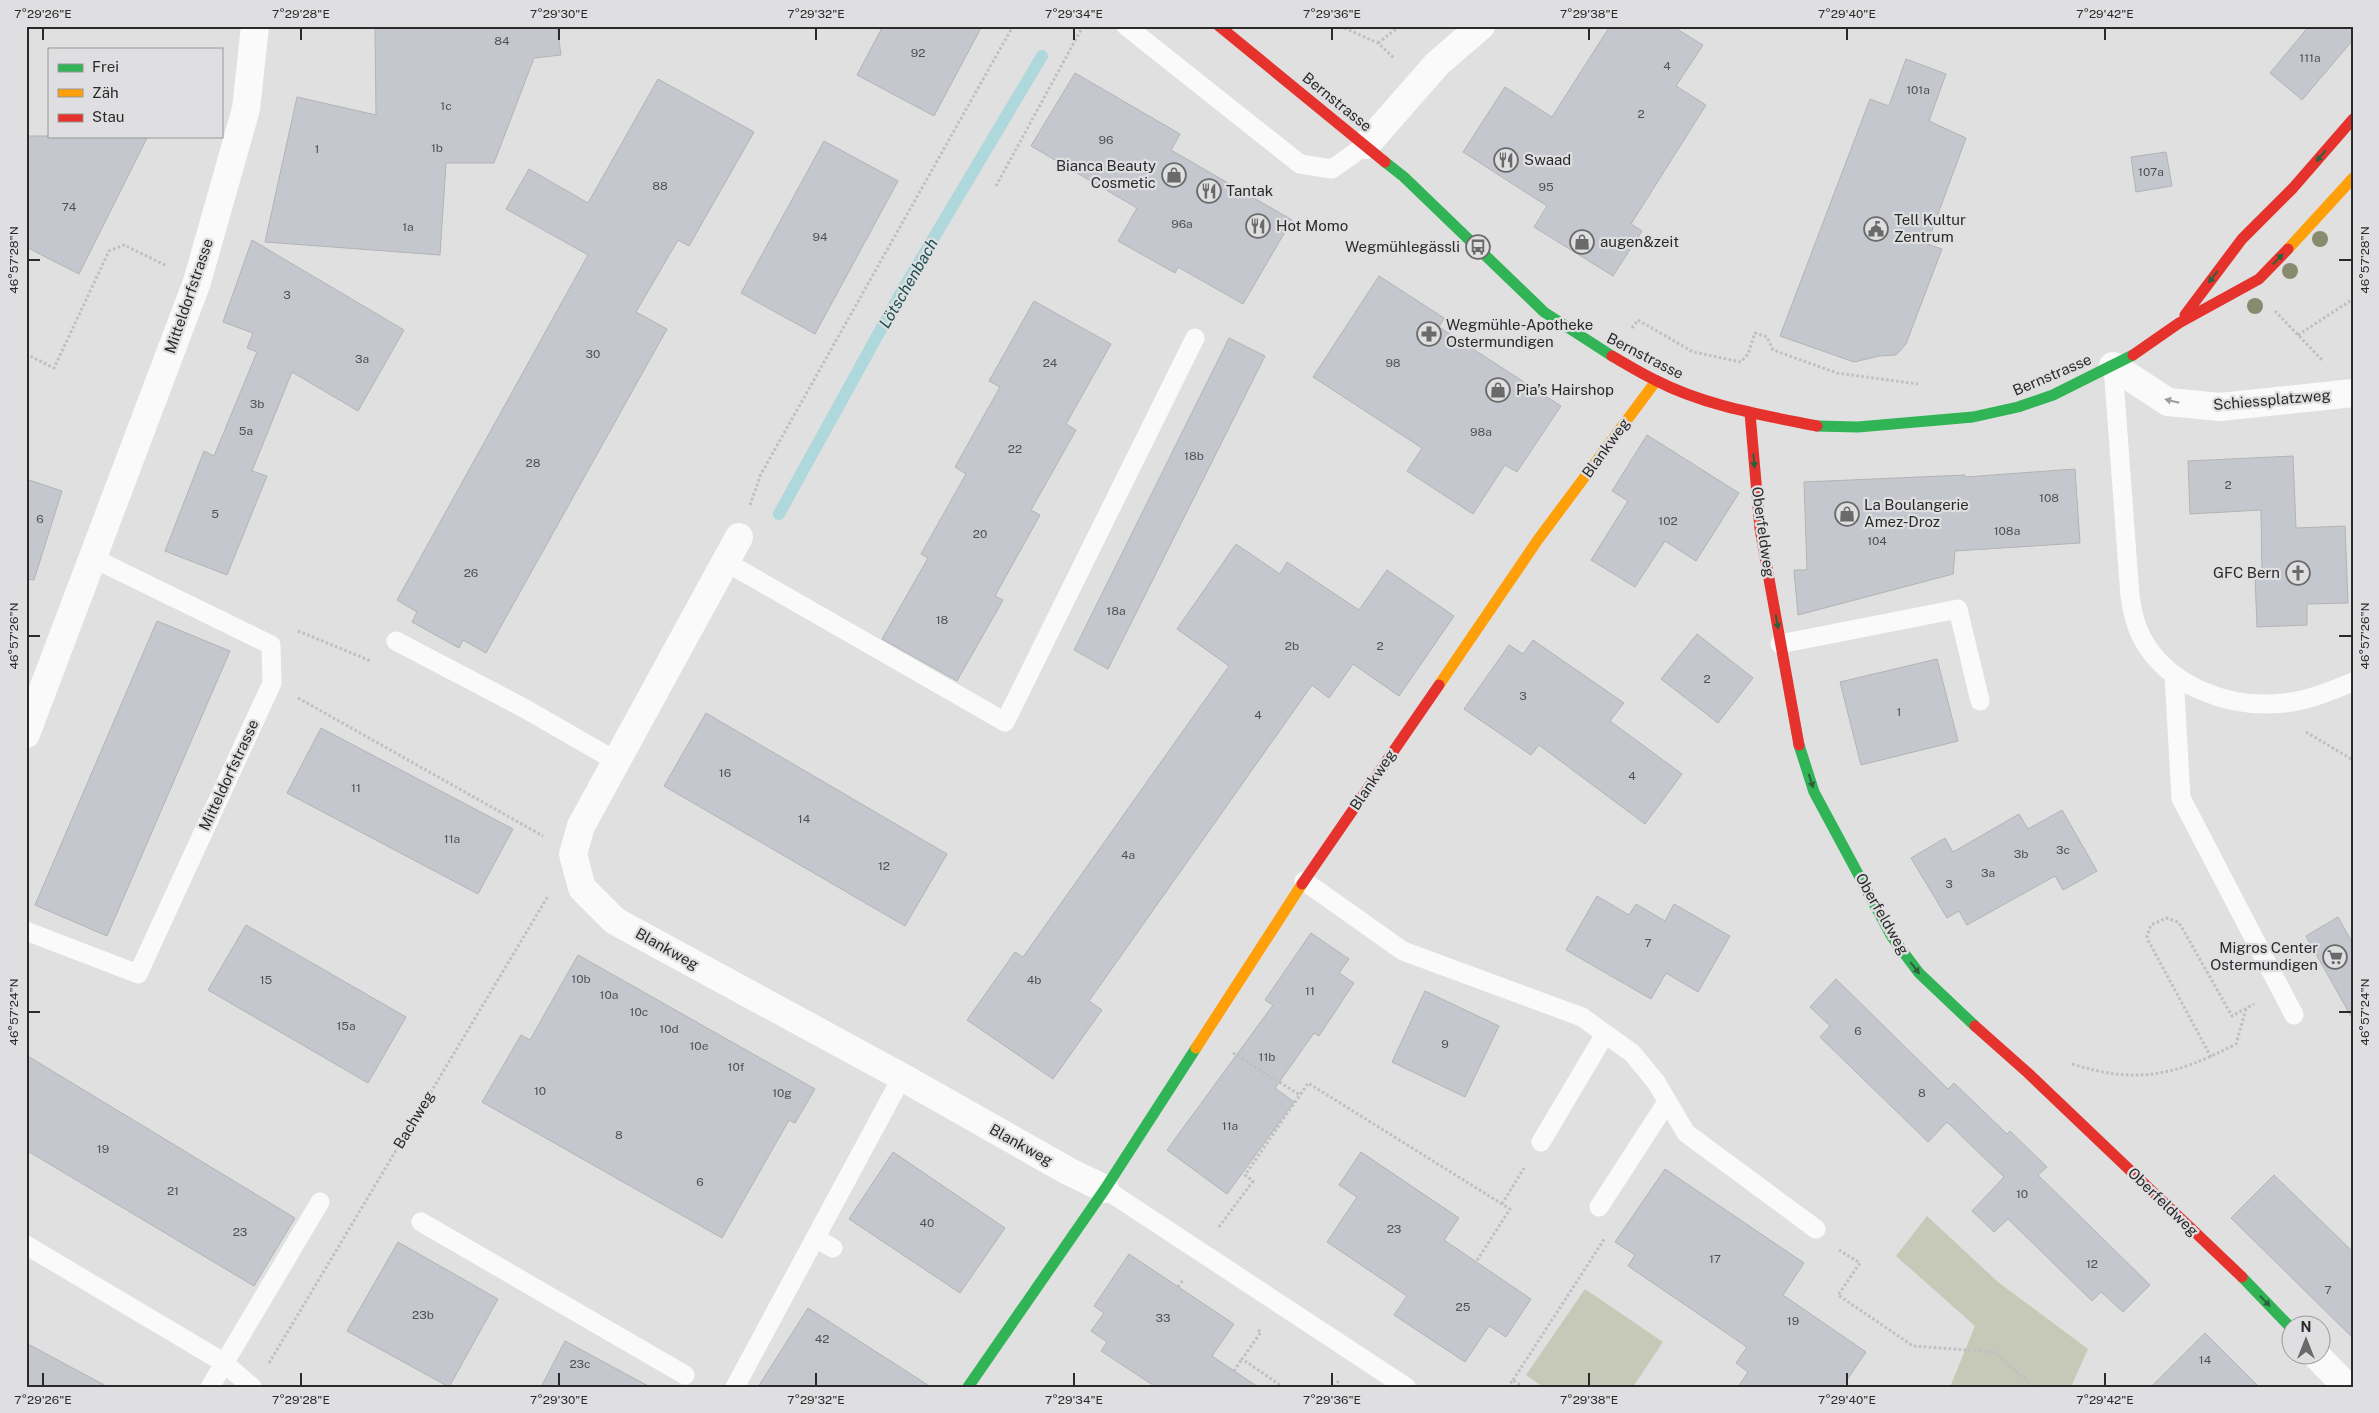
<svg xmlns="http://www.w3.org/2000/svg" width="2379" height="1413" viewBox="0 0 2379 1413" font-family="'Public Sans',sans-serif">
<rect width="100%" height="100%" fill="#e0e0e0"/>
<path fill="#c7c9b8" d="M1927,1216l71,66 90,67 -17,38h-121l25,-61 -79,-70z
M1585,1289l78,53 -30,45h-90l-17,-12z"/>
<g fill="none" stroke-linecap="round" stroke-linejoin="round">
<path stroke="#aed8db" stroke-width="12" d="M779,514l123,-223 140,-235"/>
</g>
<path fill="#c5c7cf" stroke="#b3b3b3" d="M375,26h182l4,29 -27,3 -40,105h-48l-6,92 -175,-13 32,-145 79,18z
M883,26h99l-48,90 -77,-41z
M1610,26h62l31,19 -27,41 30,19 -75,119 11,7 -29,45 -79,-49 13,-21 -84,-54 42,-65 47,30z
M2309,26h44v14l-51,60 -32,-27z
M1906,59l40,15 -17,47 37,17 -39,106 15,5 -36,95 -10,11 -17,1 -25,6 -74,-26 90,-237 19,7z
M1075,73l105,61 -9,16 121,70 -49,84 -65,-37 -3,6 -57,-32 19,-33 -106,-62z
M658,79l96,53 -65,114 -11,-6 -42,72 31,17 -181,324 -23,-13 -4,8 -47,-26 5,-10 -20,-12 191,-345 -82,-46 23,-40 59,34z
M26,136h122l-69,138 -53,-27z
M824,141l74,40 -83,153 -74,-41z
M2166,152l6,34 -36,6 -5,-35z
M252,240l152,90 -46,81 -66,-39 -40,99 15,5 -40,99 -62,-24 39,-100 10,5 43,-104 -10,-4 6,-15 -30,-11z
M1379,276l65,42 -5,9 122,79 -44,66 -12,-7 -32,49 -66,-43 15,-23 -109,-71z
M1034,301l77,43 -45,80 10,6 -45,80 9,5 -45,81 8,4 -46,81 -75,-42 46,-81 -7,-4 45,-80 -11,-7 45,-80 -11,-6z
M1229,338l36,18 -157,313 -34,-19z
M1647,435l92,58 -43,68 -31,-20 -30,46 -44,-27 37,-59 -16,-10z
M2293,456l3,72 49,-2 3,77 -41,1v21l-50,2 -2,-50 7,-1 -1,-66 -71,4 -2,-53z
M2075,469l5,74 -125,8 -2,23 -155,41 -4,-45h13l-3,-88 161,-7v2z
M26,479l36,12 -28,89 -8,-1z
M1236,544l44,30 7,-12 72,48 28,-40 67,46 -55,80 -46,-32 -24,34 -17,-13 -223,316 13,9 -49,69 -86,-59 48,-68 8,5 206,-291 -52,-37z
M157,621l73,30 -123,285 -72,-31z
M1697,634l56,44 -35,45 -57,-44z
M1533,640l91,63 -14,18 72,53 -37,50 -106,-79 -8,10 -67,-46 45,-64 14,9z
M1937,659l21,82 -97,24 -21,-83z
M706,713l241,141 -42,72 -241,-140z
M321,728l192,101 -35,65 -191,-101z
M2062,810l35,61 -34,19 -8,-14 -88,49 -8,-14 -12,7 -36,-60 34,-20 8,14 66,-38 9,15z
M1597,896l32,19 7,-11 29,17 9,-17 56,32 -32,56 -32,-19 -15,26 -85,-49z
M2338,917l15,27v76l-47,-84z
M246,925l160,92 -38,66 -160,-93z
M1311,933l38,26 -10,14 15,10 -35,53 -5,-3 -39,55 19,14 -67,92 -60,-44 106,-145 -8,-5z
M578,955l237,134 -20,34 -6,-3 -67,118 -240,-136 39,-67 9,5z
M1836,979l112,110 6,-6 53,51 3,-3 37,36 -9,8 112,110 -27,27 -22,-20 -9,9 -84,-82 -14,13 -22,-21 32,-34 -57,-55 -19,20 -108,-105 10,-11 -20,-19z
M1425,991l74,35 -34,71 -73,-35z
M26,1055l269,163 -41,68 -228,-136z
M893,1152l112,76 -45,65 -111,-74z
M1361,1152l98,66 -15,22 87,59 -25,38 -17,-11 -24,36 -71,-47 13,-19 -80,-54 30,-45 -18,-12z
M1665,1169l139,94 -21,32 83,57 -24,35h-104l10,-15 -12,-9 11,-16 -119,-81 7,-11 -20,-13z
M2274,1175l79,77v86l-122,-120z
M398,1242l100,57 -49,88 -102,-56z
M1129,1254l105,70 -22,32 46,31h-102l-55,-36 6,-9 -16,-11 13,-18 -10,-7z
M808,1308l123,79h-173z
M2205,1333l54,54h-108z
M565,1341l85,46h-109z
M26,1343l82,44h-82z"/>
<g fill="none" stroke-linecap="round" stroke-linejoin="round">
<path stroke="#bfbfc0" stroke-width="3" stroke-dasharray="2.5 2.5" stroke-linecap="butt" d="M1340,26l38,17 17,16
M1378,43l22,-17
M996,186l87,-160
M2275,311l48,50
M1632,328l6,-8 55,32 48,10 7,-8 7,-21 12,4 6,13 64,23 81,11
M2298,335l55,-36
M26,354l28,14 55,-117 15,-6 41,20
M750,505l11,-31 252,-448
M298,631l73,30
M298,698l245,138
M2306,732l47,28
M1233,1053l67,42 8,-12 202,126 -34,53
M2211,1057l-63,-117 -1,-4 4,-11 15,-7 12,4 3,4 51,90 22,-12
M2072,1064c66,21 104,11 164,-20l10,-35
M1502,1204l22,-36
M1219,1227l34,-46 -8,-6 55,-80
M1839,1250l21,13 -22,32 75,51 81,6 40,35
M1178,1287l5,-7
M1258,1330l3,2 -19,27 41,28
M269,1363l279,-467
M1234,1371l8,-12
M1513,1380l92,-142
M1334,1387l6,-8
M1507,1387l6,-7 10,7"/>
<path stroke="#fafafa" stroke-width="19" d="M1126,26l174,138 32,5 34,-24
M2113,366l17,230c2,14 5,28 11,40 26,51 89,73 143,67 24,-2 46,-12 69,-21
M726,562l279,160 190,-384
M396,641l126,66 94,54
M1780,644l178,-35 22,92
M2174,675l7,123 113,217
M1304,881l99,70 179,66 50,36 24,29 30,51 130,96
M26,931l112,43 134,-291 -1,-38 -178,-87
M1541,1142l64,-108
M1105,1189l301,198
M1599,1207l68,-105
M421,1222l264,153
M815,1238l18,10
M26,1245l197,117 29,25
M210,1387l110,-185
M735,1387l167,-310"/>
<path stroke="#fafafa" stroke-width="28" d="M1366,145l71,-81 44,-38
M2113,366l55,36 52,5 133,-14
M739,537l-158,289 -8,28 9,34 33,33 287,156 166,94 37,18
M26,734l171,-452 49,-173 9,-83
M2317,1356l30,31"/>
<path stroke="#30b455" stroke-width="11" d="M1385,162l19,15 140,135 68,44
M1817,426l41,1 115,-10 45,-10 35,-12 80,-40
M1799,745l15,47 78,145 27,36 56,53
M2242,1277l50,52
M968,1387l137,-198 91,-141"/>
<path stroke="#ff9f0a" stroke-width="11" d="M2288,249l65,-71
M1439,685l98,-144 119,-160
M1196,1048l106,-164"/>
<path stroke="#e5322d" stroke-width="11" d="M1219,26l166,136
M2185,315l57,-76 51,-51 60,-69
M2133,355l46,-32 80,-44 29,-30
M1612,356c14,8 28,17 43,24 50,26 107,35 162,46
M1750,413l10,116 39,216
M1302,884l137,-199
M1975,1026l53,47 214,204"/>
</g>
<g fill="#898b6e">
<circle cx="2320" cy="239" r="8"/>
<circle cx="2290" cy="271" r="8"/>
<circle cx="2255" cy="306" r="8"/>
</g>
<defs><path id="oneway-solid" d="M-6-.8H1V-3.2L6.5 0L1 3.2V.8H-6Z" transform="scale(1.25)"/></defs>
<g fill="#2c613c">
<use href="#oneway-solid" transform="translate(2321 156) rotate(130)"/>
<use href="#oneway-solid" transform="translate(2278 259) rotate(-46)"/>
<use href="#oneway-solid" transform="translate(2213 277) rotate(127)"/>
<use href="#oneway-solid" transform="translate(1754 461) rotate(85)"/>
<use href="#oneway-solid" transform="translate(1777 622) rotate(80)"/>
<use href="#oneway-solid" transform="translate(1811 781) rotate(72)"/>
<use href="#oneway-solid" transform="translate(1915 968) rotate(52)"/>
<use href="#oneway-solid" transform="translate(2265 1301) rotate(46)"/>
</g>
<use fill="#9c9c9d" href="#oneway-solid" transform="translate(2172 401) rotate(-166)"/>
<path fill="none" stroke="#2a2a2b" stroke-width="2" d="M43,28v12M301,28v12M559,28v12M816,28v12M1074,28v12M1332,28v12M1589,28v12M1847,28v12M2105,28v12M28,260h12M2339,260h13M28,636h12M2339,636h13M28,1012h12M2339,1012h13M43,1373v13M301,1373v13M559,1373v13M816,1373v13M1074,1373v13M1332,1373v13M1589,1373v13M1847,1373v13M2105,1373v13"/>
<defs>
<g id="restaurant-ring" transform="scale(1.25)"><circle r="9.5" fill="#dfdfe1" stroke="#6a6a6a" stroke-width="1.5"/><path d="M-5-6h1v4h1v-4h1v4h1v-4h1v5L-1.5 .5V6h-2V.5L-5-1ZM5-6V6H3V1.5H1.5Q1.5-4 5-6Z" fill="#6a6a6a"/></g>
<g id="shop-ring" transform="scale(1.25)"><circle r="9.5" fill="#dfdfe1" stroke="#6a6a6a" stroke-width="1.5"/><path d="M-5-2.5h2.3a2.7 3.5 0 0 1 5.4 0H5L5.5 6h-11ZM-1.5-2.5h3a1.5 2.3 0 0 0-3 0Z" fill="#6a6a6a"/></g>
<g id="civic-ring" transform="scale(1.25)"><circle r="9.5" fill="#dfdfe1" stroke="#6a6a6a" stroke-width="1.5"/><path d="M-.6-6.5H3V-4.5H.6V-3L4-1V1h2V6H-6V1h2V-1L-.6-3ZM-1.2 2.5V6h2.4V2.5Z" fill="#6a6a6a"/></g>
<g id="bus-ring" transform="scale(1.25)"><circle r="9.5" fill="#dfdfe1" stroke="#6a6a6a" stroke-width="1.5"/><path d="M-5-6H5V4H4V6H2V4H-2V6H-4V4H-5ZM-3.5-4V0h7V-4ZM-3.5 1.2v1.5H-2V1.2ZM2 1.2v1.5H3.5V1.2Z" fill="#6a6a6a"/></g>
<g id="pharmacy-ring" transform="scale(1.25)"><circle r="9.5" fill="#dfdfe1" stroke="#6a6a6a" stroke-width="1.5"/><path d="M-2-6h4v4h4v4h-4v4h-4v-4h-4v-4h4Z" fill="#6a6a6a"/></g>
<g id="church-ring" transform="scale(1.25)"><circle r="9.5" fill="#dfdfe1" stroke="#6a6a6a" stroke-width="1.5"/><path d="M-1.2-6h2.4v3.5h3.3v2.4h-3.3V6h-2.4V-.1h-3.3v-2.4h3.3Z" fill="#6a6a6a"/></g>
<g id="supermarket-ring" transform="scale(1.25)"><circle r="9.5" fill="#dfdfe1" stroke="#6a6a6a" stroke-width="1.5"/><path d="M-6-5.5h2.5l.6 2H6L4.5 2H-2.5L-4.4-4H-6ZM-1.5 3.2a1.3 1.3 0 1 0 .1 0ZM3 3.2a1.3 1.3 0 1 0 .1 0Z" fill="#6a6a6a"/></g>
</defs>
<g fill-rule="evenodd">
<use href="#restaurant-ring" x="1506" y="160"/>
<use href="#shop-ring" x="1174" y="175"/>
<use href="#restaurant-ring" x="1209" y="191"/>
<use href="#restaurant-ring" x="1258" y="226"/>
<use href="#civic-ring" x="1876" y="229"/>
<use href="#shop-ring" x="1582" y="242"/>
<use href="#bus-ring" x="1478" y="247"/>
<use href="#pharmacy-ring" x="1429" y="334"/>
<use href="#shop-ring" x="1498" y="390"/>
<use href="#shop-ring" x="1847" y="514"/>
<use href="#church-ring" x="2298" y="573"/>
<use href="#supermarket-ring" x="2335" y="957"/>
</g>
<g text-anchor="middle" stroke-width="4.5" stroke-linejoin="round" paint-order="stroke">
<g font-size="12" fill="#515154">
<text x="502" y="45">84</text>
<text x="918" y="57">92</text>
<text x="2310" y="62">111a</text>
<text x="1667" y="70">4</text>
<text x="1918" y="94">101a</text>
<text x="446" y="110">1c</text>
<text x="1641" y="118">2</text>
<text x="1106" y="144">96</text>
<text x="437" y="152">1b</text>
<text x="317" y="153">1</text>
<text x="2151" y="176">107a</text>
<text x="660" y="190">88</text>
<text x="1546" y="191">95</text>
<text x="69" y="211">74</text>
<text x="1182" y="228">96a</text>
<text x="408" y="231">1a</text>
<text x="820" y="241">94</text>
<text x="287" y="299">3</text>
<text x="593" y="358">30</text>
<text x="362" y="363">3a</text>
<text x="1050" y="367">24</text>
<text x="1393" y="367">98</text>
<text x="257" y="408">3b</text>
<text x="246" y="435">5a</text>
<text x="1481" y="436">98a</text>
<text x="1015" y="453">22</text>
<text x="1194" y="460">18b</text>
<text x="533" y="467">28</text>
<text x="2228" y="489">2</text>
<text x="2049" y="502">108</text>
<text x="215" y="518">5</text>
<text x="40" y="523">6</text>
<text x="1668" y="525">102</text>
<text x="2007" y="535">108a</text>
<text x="980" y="538">20</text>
<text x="1877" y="545">104</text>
<text x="471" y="577">26</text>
<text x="1116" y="615">18a</text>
<text x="942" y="624">18</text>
<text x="1292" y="650">2b</text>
<text x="1380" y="650">2</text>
<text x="1707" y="683">2</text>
<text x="1523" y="700">3</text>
<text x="1899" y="716">1</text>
<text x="1258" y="719">4</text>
<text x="725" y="777">16</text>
<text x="1632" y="780">4</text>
<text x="356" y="792">11</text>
<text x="804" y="823">14</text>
<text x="452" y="843">11a</text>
<text x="2063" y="854">3c</text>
<text x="2021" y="858">3b</text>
<text x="1128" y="859">4a</text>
<text x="884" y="870">12</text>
<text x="1988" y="877">3a</text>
<text x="1949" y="888">3</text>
<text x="1648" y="947">7</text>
<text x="581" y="983">10b</text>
<text x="266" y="984">15</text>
<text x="1034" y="984">4b</text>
<text x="1310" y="995">11</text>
<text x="609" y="999">10a</text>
<text x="639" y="1016">10c</text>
<text x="346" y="1030">15a</text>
<text x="669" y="1033">10d</text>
<text x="1858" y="1035">6</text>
<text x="1445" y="1048">9</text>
<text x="699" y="1050">10e</text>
<text x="1267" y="1061">11b</text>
<text x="736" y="1071">10f</text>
<text x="540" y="1095">10</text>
<text x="782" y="1097">10g</text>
<text x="1922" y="1097">8</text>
<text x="1230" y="1130">11a</text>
<text x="619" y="1139">8</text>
<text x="103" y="1153">19</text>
<text x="700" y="1186">6</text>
<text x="173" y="1195">21</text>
<text x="2022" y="1198">10</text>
<text x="927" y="1227">40</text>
<text x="1394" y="1233">23</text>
<text x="240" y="1236">23</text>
<text x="1715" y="1263">17</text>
<text x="2092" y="1268">12</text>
<text x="2328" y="1294">7</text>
<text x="1463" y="1311">25</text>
<text x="423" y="1319">23b</text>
<text x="1163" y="1322">33</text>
<text x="1793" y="1325">19</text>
<text x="822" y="1343">42</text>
<text x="2205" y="1364">14</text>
<text x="580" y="1368">23c</text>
</g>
<g font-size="15" fill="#2a2a2b" stroke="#dfdfe1">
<text transform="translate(1337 102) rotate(39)" y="5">Bernstrasse</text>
<text transform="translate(189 296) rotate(-71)" y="5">Mitteldorfstrasse</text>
<text transform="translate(1645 356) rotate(27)" y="5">Bernstrasse</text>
<text transform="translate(2052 375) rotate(-23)" y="5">Bernstrasse</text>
<text transform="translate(2272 400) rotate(-5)" y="5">Schiessplatzweg</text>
<text transform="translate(1606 448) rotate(-54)" y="5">Blankweg</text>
<text transform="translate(1763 532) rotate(82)" y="5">Oberfeldweg</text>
<text transform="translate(229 775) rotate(-65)" y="5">Mitteldorfstrasse</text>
<text transform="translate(1373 780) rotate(-56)" y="5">Blankweg</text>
<text transform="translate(1882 914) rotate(60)" y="5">Oberfeldweg</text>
<text transform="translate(667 949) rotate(29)" y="5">Blankweg</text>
<text transform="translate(414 1120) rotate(-59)" y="5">Bachweg</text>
<text transform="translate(1021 1145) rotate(29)" y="5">Blankweg</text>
<text transform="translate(2163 1202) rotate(44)" y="5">Oberfeldweg</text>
</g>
<g font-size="15" fill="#2a2a2b" stroke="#dfdfe1" text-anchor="start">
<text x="1524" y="165">Swaad</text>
<text x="1156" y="171" text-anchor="end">Bianca Beauty<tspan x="1156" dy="17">Cosmetic</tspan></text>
<text x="1226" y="196">Tantak</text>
<text x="1894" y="225">Tell Kultur<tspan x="1894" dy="17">Zentrum</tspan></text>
<text x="1276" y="231">Hot Momo</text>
<text x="1600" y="247">augen&amp;zeit</text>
<text x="1460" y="252" text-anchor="end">Wegmühlegässli</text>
<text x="1446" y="330">Wegmühle-Apotheke<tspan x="1446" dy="17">Ostermundigen</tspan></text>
<text x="1516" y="395">Pia’s Hairshop</text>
<text x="1864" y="510">La Boulangerie<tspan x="1864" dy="17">Amez-Droz</tspan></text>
<text x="2280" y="578" text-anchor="end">GFC Bern</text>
<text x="2318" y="953" text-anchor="end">Migros Center<tspan x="2318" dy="17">Ostermundigen</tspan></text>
</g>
<g font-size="16" font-style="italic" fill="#1b5053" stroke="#dfdfe1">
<text transform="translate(908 283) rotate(-60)" y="6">Lötschenbach</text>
</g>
</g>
<rect width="2379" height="1413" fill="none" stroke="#dfdfe1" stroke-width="55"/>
<rect x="48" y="48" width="175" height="90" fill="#dfdfe1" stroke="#979798"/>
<rect x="58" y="64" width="25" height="8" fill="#30b455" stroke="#979798"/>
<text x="92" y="72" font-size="15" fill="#2a2a2b">Frei</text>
<rect x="58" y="89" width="25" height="8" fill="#ff9f0a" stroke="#979798"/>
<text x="92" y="98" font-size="15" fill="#2a2a2b">Zäh</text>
<rect x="58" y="114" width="25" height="8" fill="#e5322d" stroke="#979798"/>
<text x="92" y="122" font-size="15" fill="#2a2a2b">Stau</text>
<g transform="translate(2306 1340)"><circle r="24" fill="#dfdfe1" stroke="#979798"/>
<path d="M0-4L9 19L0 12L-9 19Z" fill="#6a6a6a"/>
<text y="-8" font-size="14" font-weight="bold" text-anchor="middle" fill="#2a2a2b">N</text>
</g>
<rect x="28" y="28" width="2324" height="1358" fill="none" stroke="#2a2a2b" stroke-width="2"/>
<g font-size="12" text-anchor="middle" fill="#2a2a2b">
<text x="43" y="18">7°29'26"E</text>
<text x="301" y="18">7°29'28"E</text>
<text x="559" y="18">7°29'30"E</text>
<text x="816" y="18">7°29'32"E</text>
<text x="1074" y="18">7°29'34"E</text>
<text x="1332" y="18">7°29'36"E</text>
<text x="1589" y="18">7°29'38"E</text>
<text x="1847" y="18">7°29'40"E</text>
<text x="2105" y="18">7°29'42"E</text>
<text transform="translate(14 260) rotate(-90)" y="4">46°57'28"N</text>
<text transform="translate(2365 260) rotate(-90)" y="4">46°57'28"N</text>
<text transform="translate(14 636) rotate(-90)" y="4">46°57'26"N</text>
<text transform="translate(2365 636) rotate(-90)" y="4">46°57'26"N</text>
<text transform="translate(14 1012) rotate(-90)" y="4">46°57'24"N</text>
<text transform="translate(2365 1012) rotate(-90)" y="4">46°57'24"N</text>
<text x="43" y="1404">7°29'26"E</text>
<text x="301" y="1404">7°29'28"E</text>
<text x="559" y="1404">7°29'30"E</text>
<text x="816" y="1404">7°29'32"E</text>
<text x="1074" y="1404">7°29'34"E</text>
<text x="1332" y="1404">7°29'36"E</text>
<text x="1589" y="1404">7°29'38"E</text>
<text x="1847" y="1404">7°29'40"E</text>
<text x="2105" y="1404">7°29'42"E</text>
</g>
</svg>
